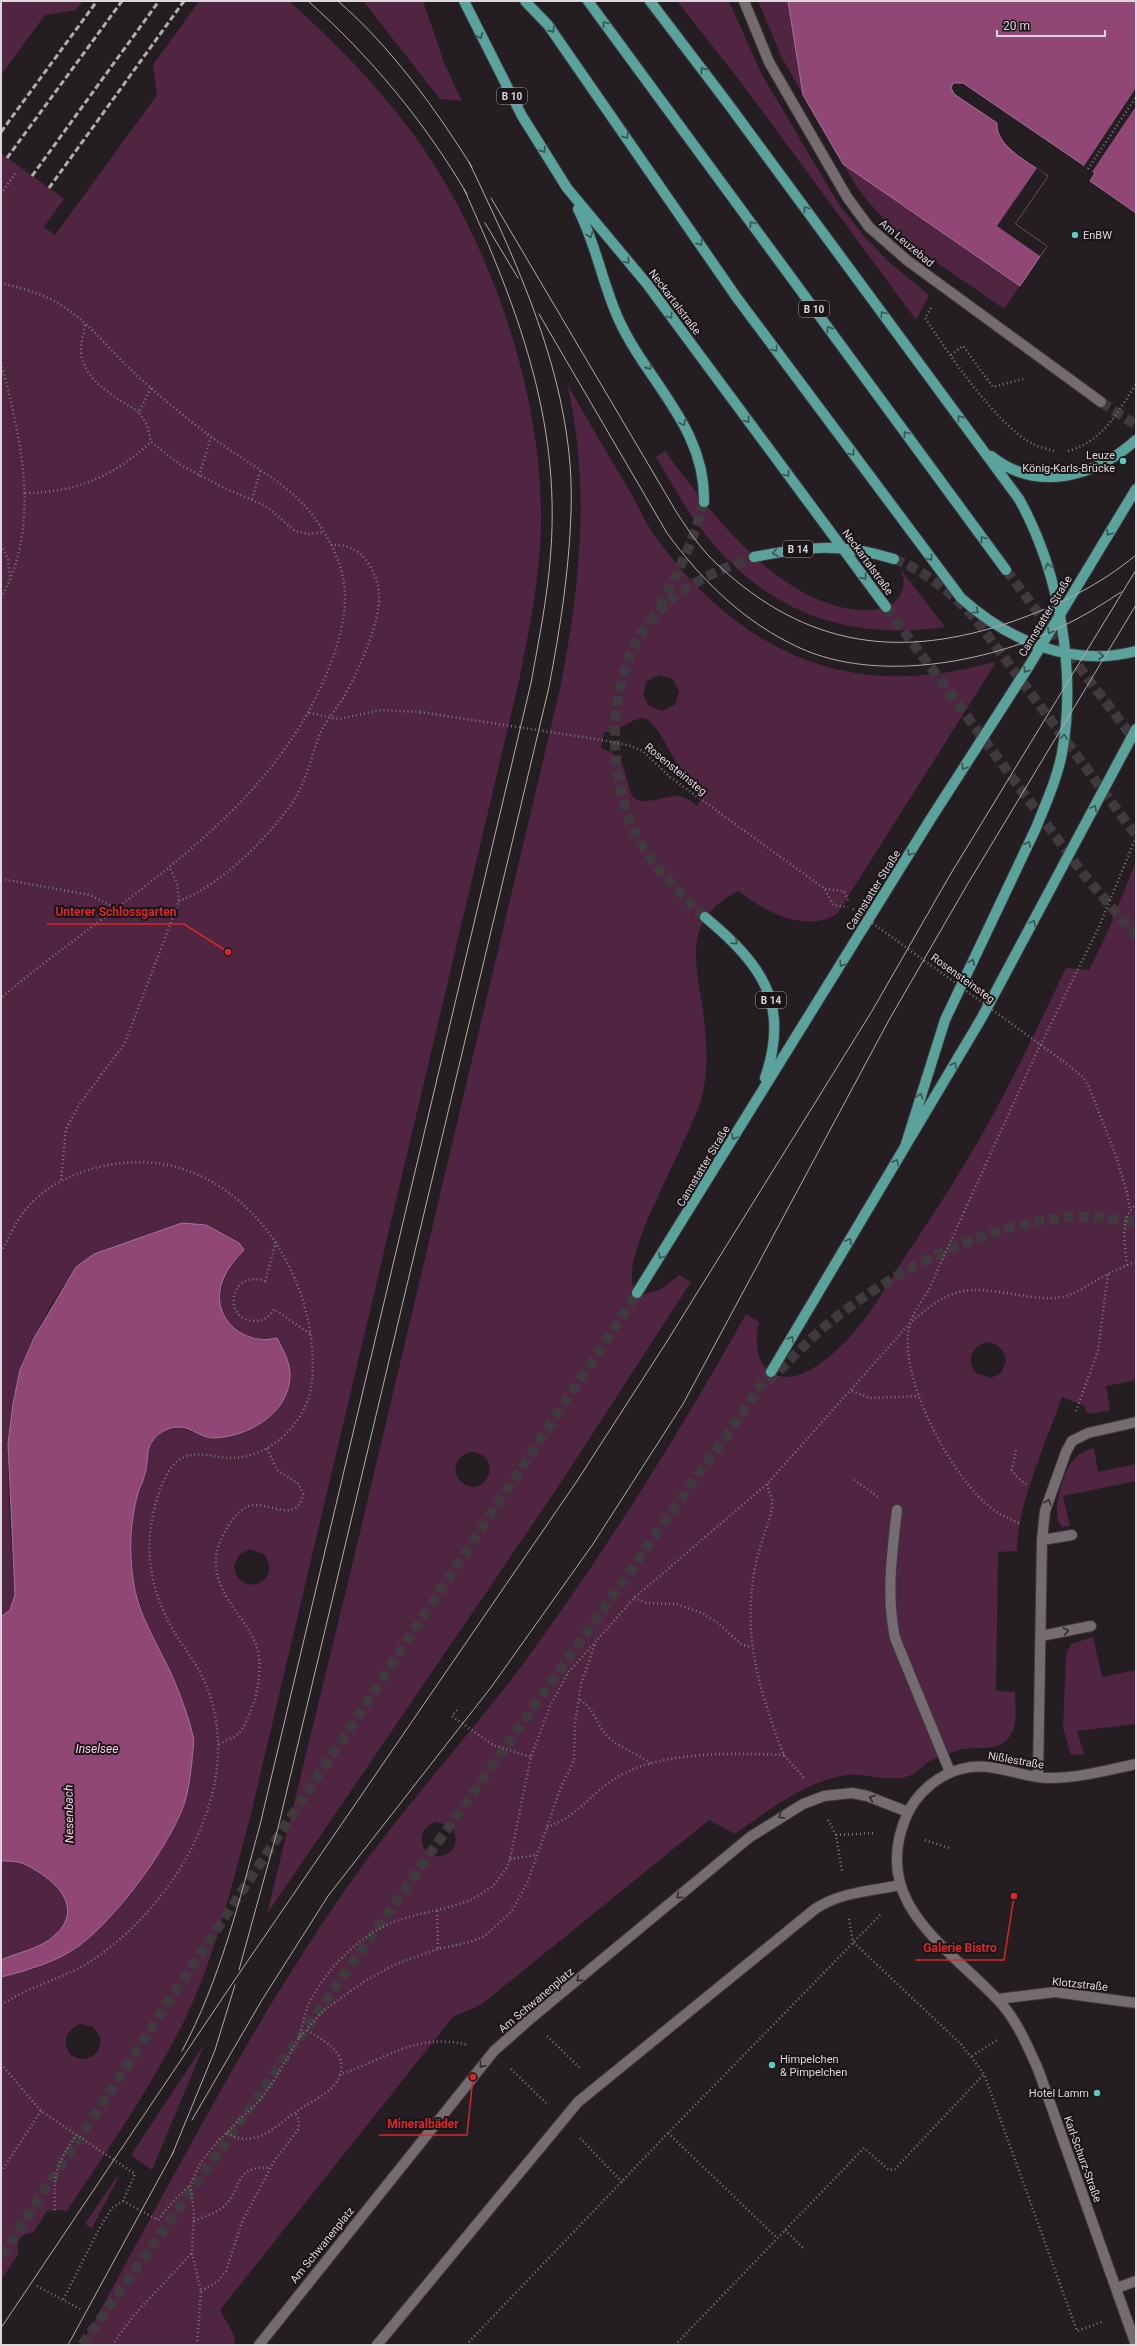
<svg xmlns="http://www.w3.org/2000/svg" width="1137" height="2346" viewBox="0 0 1137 2346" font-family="Roboto,sans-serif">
<rect width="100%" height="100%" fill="#241d21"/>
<path fill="#502541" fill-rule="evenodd" d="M1,1h82l-7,9 -31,5 -44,60z
M199,1h90c45,40 86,82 122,130 76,102 129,254 130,380 1,58 -11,114 -22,170l-270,1141c-18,65 -33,132 -62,193 -34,70 -78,133 -121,197l-4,-2 -15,1 -14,22c-12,0 -19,9 -14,20l-18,27v-303l33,-8 16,-7 30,-17 15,-13 19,-18 36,-48 16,-24 16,-32 8,-38 4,-34 -26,-71 -18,-33 -17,-52 -4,-35 3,-27 6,-29 6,-14 5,-32 11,-13 19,-5 33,12 33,-8 32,-23 9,-15 4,-15 -21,-39c-61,-3 -59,-51 -26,-89l-149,4c-21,16 -34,36 -47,59 -10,18 -21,38 -27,58 -19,69 -10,153 -5,224l-5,15 -9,7v-1464l63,46 -20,28 11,8 102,-140 -4,-30zM249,1549l15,5c20,28 -25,46 -30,12l5,-11zM81,2024l12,3 7,9c3,19 -14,29 -29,19 -10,-13 -5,-26 10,-31z
M363,1h60l22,64 17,36 -22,-2z
M677,1h52l32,72 77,130 26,33 25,26 40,33 -13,25 -173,-235z
M758,1h30l15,94 -21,-37z
M843,164l177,122 -16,23c-44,-32 -96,-61 -131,-102 -12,-13 -21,-28 -30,-43z
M567,384c21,36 42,73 64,109 9,17 17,35 29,50 85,113 194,159 333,119l2,2 -158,250c-32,19 -73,-2 -98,-23 -56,26 -44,68 -36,119 3,27 6,55 0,82 -9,44 -85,162 -69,197l8,6 19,-6 18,-14 12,7 -133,205 -291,427 89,-365 204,-860c20,-102 31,-203 7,-305zM659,675l14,4 6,12 -4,14 -13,6 -13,-5 -6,-11 4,-14zM644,718c14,4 29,42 39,55 7,8 15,14 23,20l-9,13c-5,-4 -12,-10 -19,-10 -13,-1 -39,13 -47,-2 -7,-22 -6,-38 -30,-46l3,-16c16,1 24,-13 40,-14zM470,1452c24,0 27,28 5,35 -23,-1 -27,-28 -5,-35z
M665,451c45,61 113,153 195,159 13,1 30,-1 39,-13 7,-10 6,-21 -1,-31l47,61c-93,13 -167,-10 -231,-82 -23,-26 -40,-58 -58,-88z
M1136,861v519l-30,6 4,24 -20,4 -4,-2 -1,-6 -23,-9c-15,44 -46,110 -45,154l-19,1 -2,139 19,1c0,17 5,39 -12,51 -12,8 -30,3 -44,7 -9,3 -21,7 -29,11 -9,6 -14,14 -25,16 -19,5 -38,-4 -57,-2 -42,5 -80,36 -113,59l-26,-14 -227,184 -29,13 -233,293 15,27 -1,8h-153c86,-154 165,-314 267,-459 53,-76 116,-144 172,-218 83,-113 158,-232 226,-354l13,8c-3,15 -5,33 7,46 22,23 56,-4 73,-20 26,-24 45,-58 64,-88 32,-48 64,-97 92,-149 25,-46 48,-95 71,-143l23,2 19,-39zM986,1342c12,1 18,7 20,19l-5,12 -10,5 -15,-5c-10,-13 -5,-25 10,-31zM436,1822l15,4c13,18 -3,36 -22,28 -12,-11 -9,-27 7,-32z
M1094,1448l4,24 38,-8v17l-73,15 7,30 -8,1c-13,-12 2,-57 12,-68 6,-6 12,-9 20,-11z
M1093,1637l9,40 34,-7v54l-59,7 7,23 -11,1 -3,-2 -7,-26 3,-72 5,-11z
M1,1861c6,0 15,0 21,2 29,13 66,43 32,73 -14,13 -36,16 -53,24z
M205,2043l-53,127 -21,-15z
M116,2178h2l-26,50 -7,-4z"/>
<path fill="#904776" stroke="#a77294" d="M788,1h348v212l-46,-32 5,-8 -132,-90h-10l-2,5 3,6 43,29c-2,24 35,41 51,53l-33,48 32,22 -27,40 -177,-122 -40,-69z
M182,1223l24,2 33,18 5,7c-11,11 -19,22 -23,36 -9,34 24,60 56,52 6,12 14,25 13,40 -3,37 -42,58 -75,60 -12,1 -24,-11 -36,-11 -15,0 -29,11 -31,25 -1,8 -1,17 -4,25 -1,6 -5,11 -6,16 -8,29 -9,57 -5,86 4,31 21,60 35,88 10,21 19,45 25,69 2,7 -1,17 -1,25 -2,16 -4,36 -11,51 -17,41 -65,106 -101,133 -23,17 -51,25 -79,32v-17c17,-8 39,-11 53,-24 34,-30 -3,-60 -32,-73 -6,-2 -15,-2 -21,-2v-244l9,-7 5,-15 -7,-151 5,-40 7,-34 14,-32 42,-71 18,-13z"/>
<path fill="#241d21" d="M1136,88v18l-44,66 -8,-6z
M1037,168l11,8 -33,48 32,22 -7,10 -43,-30z"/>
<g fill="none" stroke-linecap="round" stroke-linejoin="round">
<path stroke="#40393d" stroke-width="10" stroke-dasharray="10 5" stroke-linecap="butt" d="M1101,402l35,23"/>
<path stroke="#40393d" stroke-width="10" stroke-dasharray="10 5" stroke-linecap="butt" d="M894,559c33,13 56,33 80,58l162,218
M1006,570l130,172
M659,607c19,-34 35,-67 45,-105
M886,607l199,269 51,60
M705,917c-23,-22 -45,-43 -62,-70 -39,-63 -39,-174 11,-231 26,-30 64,-46 100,-59
M768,1381c21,-19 39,-40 61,-58 68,-55 156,-100 244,-106 21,-1 42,2 63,5
M1,2256l636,-963
M82,2345l689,-973"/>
<g stroke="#3f393d" stroke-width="12">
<path id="minor" d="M744,1l25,61 78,135 22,30 39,34 193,141
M897,1510c-5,43 -11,85 -2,128l55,134
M1042,1540l30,-5
M1041,1636l50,-10
M1038,1777l4,-237 3,-29 21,-59 6,-11 16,-8 48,-11
M998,1999l57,-7 81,11
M1117,2288l19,-7
M259,2345l235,-294 35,-31 221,-183 53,-33 21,-8 28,-3 15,3 41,16
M377,2345l201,-243 237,-193c25,-17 57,-18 85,-24
M1136,2345l-98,-276c-11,-24 -22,-51 -41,-70 -50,-53 -127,-96 -91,-182 9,-22 31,-42 55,-48 32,-9 58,9 89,9 29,0 58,-8 86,-14"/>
</g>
<g stroke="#3f393d" stroke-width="12">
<path id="major" d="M464,1l58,115 45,72 80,96 239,323
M525,1l23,24 189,273 224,300c48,43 111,70 175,53
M588,1l418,569
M650,1l76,100 293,398c40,72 58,172 43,254 -5,26 -16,50 -26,75l-91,192 -40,127
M578,209c18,35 24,73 40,109 28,63 88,109 86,184
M991,456c46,37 104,21 145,-16
M754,557c56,-11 86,-14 140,2
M705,917c56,47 86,86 60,161
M637,1293l293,-473 99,-154 107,-177
M771,1372l210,-353 155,-290"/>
</g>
<path stroke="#7e787c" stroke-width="2.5" stroke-dasharray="1 3" stroke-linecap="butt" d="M1088,169l48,-72
M1,194l16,-23
M1,283c19,5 41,10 58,21 28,16 49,44 72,66 25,23 52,46 79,66 42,32 86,48 114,96 29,47 25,83 6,133 -58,153 -210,232 -329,333
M931,308l-6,10c23,35 72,108 108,126 6,3 14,5 21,7
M85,325c-1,8 -4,16 -4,25 1,30 35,48 58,62
M951,355l12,-9 30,41 33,-9
M1,363c20,76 41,161 0,235
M151,388l-12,24 8,13 4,17 30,23 41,22 44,19 29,25 14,3 15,-2
M199,476l12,-39
M25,493c53,-1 87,-16 126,-51
M252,499l9,-30
M1,545l7,14 2,19
M309,713l30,6 42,-9 39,2
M602,740l26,5 15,6 27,26 155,112 8,16 15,2
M1,879l89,16 25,13
M825,889l19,2 5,12
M179,901c41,-15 88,-62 113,-98 18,-27 18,-48 31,-75 6,-11 14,-20 20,-30 14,-23 39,-79 36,-106 -1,-10 -5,-19 -10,-28 -9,-14 -22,-20 -38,-19
M1063,1061l20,16 7,12 26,67 11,37 3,17
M61,1180l5,-51 13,-24 46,-62 54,-142 -2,-18 -8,-16
M276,1242l-11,39c-36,-12 -43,39 -11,40 9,1 16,-5 20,-12l36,25
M1,1252c9,-17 18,-37 32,-51 21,-19 44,-29 71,-35 125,-28 218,101 208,216 -4,39 -40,75 -80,76 -16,0 -38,-9 -53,2 -17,13 -25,46 -28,66 -6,39 5,76 25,109 8,13 18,25 25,39 52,102 -23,230 -110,287 -28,18 -62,25 -90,44
M1127,1265c-2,-22 -8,-45 9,-61
M852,1391l18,7 49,-2
M1076,1411l22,-60 10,-77
M1016,1450l-4,20 4,6 12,10
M854,1480l24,17
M767,1484l5,16v9c-5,19 -13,39 -17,58 -12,67 2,114 24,176l5,12 20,23
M1019,1523c-13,-5 -24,-11 -34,-20 -36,-33 -89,-129 -75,-179 3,-12 13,-24 19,-35l107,-235 63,-127 37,-90
M634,1598l12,5 30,1 26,9 16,10 23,21 11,4
M580,1700c14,8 17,26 28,37 13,12 30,16 43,27
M457,1710l-5,6 41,29 38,12
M219,1744c6,-3 14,-6 19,-10 8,-8 13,-24 17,-35 5,-20 8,-45 -3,-63 -14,-26 -38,-46 -36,-78 0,-9 5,-18 9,-26 5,-10 13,-22 24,-26 19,-6 48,20 54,-12l-4,-10 -22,-14 -10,-22
M828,1820l8,15 6,36
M547,1827c27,-9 42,-30 64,-46 46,-31 120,-28 173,-26
M836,1835l40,-2
M925,1840l24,8
M510,1859l27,-4
M437,1911l1,38
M849,1919l4,23 108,102 23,30 93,257 25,-9
M547,2036l34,33
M299,2038c3,-10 5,-22 9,-32 17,-37 53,-73 91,-86 24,-8 50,-11 74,-21l20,-13 13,-17 4,-10 21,-102 19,-51 18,-33 66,-75 133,-114 143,-161c42,-37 55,-37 109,-28 14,2 29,5 43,2 15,-3 27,-13 40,-20 11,-6 23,-11 34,-15
M972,2056l25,-16
M1,2064l40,47 94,63 -12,27 -11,7 -12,19 -37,73
M511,2069l35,34
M339,2075c48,-16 76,-43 129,-30
M227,2133c29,17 48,-7 70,-22 17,-12 52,-24 43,-52 -5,-14 -23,-22 -34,-30
M668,2133l109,105
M580,2138l42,44
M1,2172l40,-61
M123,2201l35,19 17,-21 15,-14
M55,2210c-2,-37 1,-44 21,-75
M194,2221c9,-4 20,-7 28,-13 21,-16 9,-43 48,-40
M785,2230l18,18
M37,2286l43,23
M201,2291l16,-9 9,-11 16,-49 32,-61 24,-31 1,-10 -4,-8
M112,2345l22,-30 58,-62
M197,2345l4,-54 -9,-38 2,-41 -4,-27 11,-23 18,-22 41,-40 13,-18 26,-44 24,-27 40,-29 33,-18 42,-15 32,-7 15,-6 27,-25 16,-30 33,-94 13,-26 1,-37 6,-40 14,-40
M466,2345l202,-212 213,-219
M675,2345l189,-197 25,22 6,-1 89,-95"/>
<use href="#minor" stroke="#756c71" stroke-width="10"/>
<use href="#major" stroke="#5aa39c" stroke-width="10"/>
<path stroke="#b0abae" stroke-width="1" d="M308,1c63,56 116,120 159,193
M338,1c53,46 97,107 134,166
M491,198l186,315c12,18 24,37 41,52 89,83 183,95 296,56 45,-16 86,-36 122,-66
M485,223l33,55
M539,314l128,219c35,48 78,90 133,115 77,35 187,15 261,-21 21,-10 41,-22 60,-35
M239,1970l39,-142 271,-1141c11,-58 20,-115 22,-174 5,-124 -50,-242 -102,-351
M182,2051c38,-71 57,-149 78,-226l271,-1142c8,-44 17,-88 20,-134 9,-132 -34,-242 -87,-360
M192,2120l70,-120 66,-104 164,-210 101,-142 90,-140 206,-384 78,-135 169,-280
M172,2155l43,-105 20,-65
M1,2328l235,-350 341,-497 89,-138 206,-332 78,-136 186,-305
M68,2345l106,-194"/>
<path stroke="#b0abae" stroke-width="3" stroke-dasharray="6 3" stroke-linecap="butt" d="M1,132l96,-131
M7,158l115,-157
M32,176l127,-175
M49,188l135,-187"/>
<path stroke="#7e787c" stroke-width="2.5" stroke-dasharray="1 3" stroke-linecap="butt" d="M1068,451c34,-9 50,-39 68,-67
M420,712l182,28
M853,909l210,152"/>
</g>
<defs><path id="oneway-chevron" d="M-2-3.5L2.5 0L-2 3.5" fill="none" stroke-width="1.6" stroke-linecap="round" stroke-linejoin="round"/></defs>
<g stroke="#375453">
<use href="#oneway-chevron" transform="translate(605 24) rotate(-127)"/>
<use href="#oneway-chevron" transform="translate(552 30) rotate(55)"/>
<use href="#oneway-chevron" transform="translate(480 36) rotate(64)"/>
<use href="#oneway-chevron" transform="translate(703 70) rotate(-127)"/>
<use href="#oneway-chevron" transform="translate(626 136) rotate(55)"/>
<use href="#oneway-chevron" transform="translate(543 150) rotate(58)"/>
<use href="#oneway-chevron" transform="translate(806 209) rotate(-126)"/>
<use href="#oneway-chevron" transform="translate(752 224) rotate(-126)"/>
<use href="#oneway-chevron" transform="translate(590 235) rotate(68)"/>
<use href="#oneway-chevron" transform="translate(700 243) rotate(55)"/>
<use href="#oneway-chevron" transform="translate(627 261) rotate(50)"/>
<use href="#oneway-chevron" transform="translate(883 314) rotate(-126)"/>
<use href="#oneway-chevron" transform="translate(670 316) rotate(53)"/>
<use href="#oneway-chevron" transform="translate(829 329) rotate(-126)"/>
<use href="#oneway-chevron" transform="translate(775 349) rotate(54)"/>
<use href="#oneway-chevron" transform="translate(649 367) rotate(55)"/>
<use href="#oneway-chevron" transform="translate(960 418) rotate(-126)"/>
<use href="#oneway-chevron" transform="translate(747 420) rotate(53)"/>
<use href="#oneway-chevron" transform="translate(683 423) rotate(62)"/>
<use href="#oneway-chevron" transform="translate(906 434) rotate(-126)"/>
<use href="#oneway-chevron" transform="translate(852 453) rotate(53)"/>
<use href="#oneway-chevron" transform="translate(787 474) rotate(53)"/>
<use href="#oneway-chevron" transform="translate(1109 533) rotate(122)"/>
<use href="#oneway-chevron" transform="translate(983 539) rotate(-126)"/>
<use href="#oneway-chevron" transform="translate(775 553) rotate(169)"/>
<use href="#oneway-chevron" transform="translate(930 558) rotate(53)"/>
<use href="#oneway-chevron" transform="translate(1048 566) rotate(-106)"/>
<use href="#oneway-chevron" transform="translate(864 577) rotate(54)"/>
<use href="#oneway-chevron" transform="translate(976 611) rotate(39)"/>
<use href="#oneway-chevron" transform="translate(1050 631) rotate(121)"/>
<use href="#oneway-chevron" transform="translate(1101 656) rotate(2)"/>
<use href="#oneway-chevron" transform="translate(1026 670) rotate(122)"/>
<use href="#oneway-chevron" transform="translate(1064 737) rotate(-83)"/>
<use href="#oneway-chevron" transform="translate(964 767) rotate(123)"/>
<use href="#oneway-chevron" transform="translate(1094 808) rotate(-62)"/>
<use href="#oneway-chevron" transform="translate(1028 844) rotate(-65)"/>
<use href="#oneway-chevron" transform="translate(910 853) rotate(122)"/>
<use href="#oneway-chevron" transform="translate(1033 923) rotate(-62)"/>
<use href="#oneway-chevron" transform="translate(735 942) rotate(44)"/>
<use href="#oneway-chevron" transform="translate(972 962) rotate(-65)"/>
<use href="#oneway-chevron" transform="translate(842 964) rotate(122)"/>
<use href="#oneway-chevron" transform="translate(954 1065) rotate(-59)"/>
<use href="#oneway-chevron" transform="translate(920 1096) rotate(-73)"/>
<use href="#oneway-chevron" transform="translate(734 1137) rotate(121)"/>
<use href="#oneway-chevron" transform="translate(896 1162) rotate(-60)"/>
<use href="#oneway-chevron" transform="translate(849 1241) rotate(-59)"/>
<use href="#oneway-chevron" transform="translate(661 1256) rotate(122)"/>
<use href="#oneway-chevron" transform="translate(791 1339) rotate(-59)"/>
</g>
<g stroke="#322a2e">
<use href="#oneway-chevron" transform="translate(1048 1502) rotate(-71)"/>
<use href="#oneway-chevron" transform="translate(1066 1631) rotate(-11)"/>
<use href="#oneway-chevron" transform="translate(872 1798) rotate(-158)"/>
<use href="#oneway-chevron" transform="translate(781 1816) rotate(150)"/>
<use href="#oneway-chevron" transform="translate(679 1896) rotate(140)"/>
<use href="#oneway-chevron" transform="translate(579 1979) rotate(140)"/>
<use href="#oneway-chevron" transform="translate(482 2065) rotate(131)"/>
</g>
<g fill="#58cebf" stroke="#1b1418" stroke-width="1.5">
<circle cx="1075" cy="235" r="4"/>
<circle cx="1123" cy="461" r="4"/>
<circle cx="772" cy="2065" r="4"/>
<circle cx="1097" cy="2093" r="4"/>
</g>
<g text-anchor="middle" stroke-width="4" stroke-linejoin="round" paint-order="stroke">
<g fill="#1b1418" stroke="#a29ca0" stroke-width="1">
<rect x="497" y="88" width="30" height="16" rx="3"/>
<rect x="799" y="301" width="30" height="16" rx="3"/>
<rect x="783" y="541" width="30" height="16" rx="3"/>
<rect x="756" y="992" width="30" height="16" rx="3"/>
</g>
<g font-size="10" font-weight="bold" fill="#dcd7da">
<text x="512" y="100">B 10</text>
<text x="814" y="313">B 10</text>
<text x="798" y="553">B 14</text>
<text x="771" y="1004">B 14</text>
</g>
<g font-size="11" fill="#dcd7da" stroke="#1b1418" text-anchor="start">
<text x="1083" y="239">EnBW</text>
<text x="1115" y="459" text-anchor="end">Leuze<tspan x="1115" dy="13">König-Karls-Brücke</tspan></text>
<text x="780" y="2063">Himpelchen<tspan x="780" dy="13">&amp; Pimpelchen</tspan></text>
<text x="1089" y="2097" text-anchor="end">Hotel Lamm</text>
</g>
<g font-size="11" fill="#dcd7da" stroke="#1b1418">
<text transform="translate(907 243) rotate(40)" y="4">Am Leuzebad</text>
<text transform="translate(675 302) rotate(53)" y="4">Neckartalstraße</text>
<text transform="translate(868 562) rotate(54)" y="4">Neckartalstraße</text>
<text transform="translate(1045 616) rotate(-59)" y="4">Cannstatter Straße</text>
<text transform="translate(676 769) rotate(39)" y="4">Rosensteinsteg</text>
<text transform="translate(873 890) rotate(-58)" y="4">Cannstatter Straße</text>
<text transform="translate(963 978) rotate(36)" y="4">Rosensteinsteg</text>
<text transform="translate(703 1166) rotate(-59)" y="4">Cannstatter Straße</text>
<text transform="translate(1016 1760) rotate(10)" y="4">Nißlestraße</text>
<text transform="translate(1080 1984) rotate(6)" y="4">Klotzstraße</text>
<text transform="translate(536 2000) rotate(-40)" y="4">Am Schwanenplatz</text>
<text transform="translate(1083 2159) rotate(70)" y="4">Karl-Schurz-Straße</text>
<text transform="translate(322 2245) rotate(-51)" y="4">Am Schwanenplatz</text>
</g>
<g font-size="12" font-style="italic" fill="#f8cde6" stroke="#1b1418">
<text x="97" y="1753">Inselsee</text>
<text transform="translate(69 1814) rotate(-91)" y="4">Nesenbach</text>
</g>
</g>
<path fill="none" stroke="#d62828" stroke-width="1.5" d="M228 952L184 924H47M1014 1896L1004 1960H915M473 2077L467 2135H379"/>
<g fill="#d62828" stroke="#1b1418" stroke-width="1.5">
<circle cx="228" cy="952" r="4"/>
<circle cx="1014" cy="1896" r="4"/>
<circle cx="473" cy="2077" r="4"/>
</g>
<g font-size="12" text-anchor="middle" font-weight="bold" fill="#d62828" stroke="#1b1418" stroke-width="4" stroke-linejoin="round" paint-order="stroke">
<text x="116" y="916">Unterer Schlossgarten</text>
<text x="960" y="1952">Galerie Bistro</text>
<text x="423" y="2128">Mineralbäder</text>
</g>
<rect width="1137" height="2346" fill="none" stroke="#dcd7da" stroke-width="4"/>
<path d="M997 30v6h108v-6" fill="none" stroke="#dcd7da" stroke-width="2"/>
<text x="1003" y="30" font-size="12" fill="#dcd7da" stroke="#1b1418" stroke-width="3" paint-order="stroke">20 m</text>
</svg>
